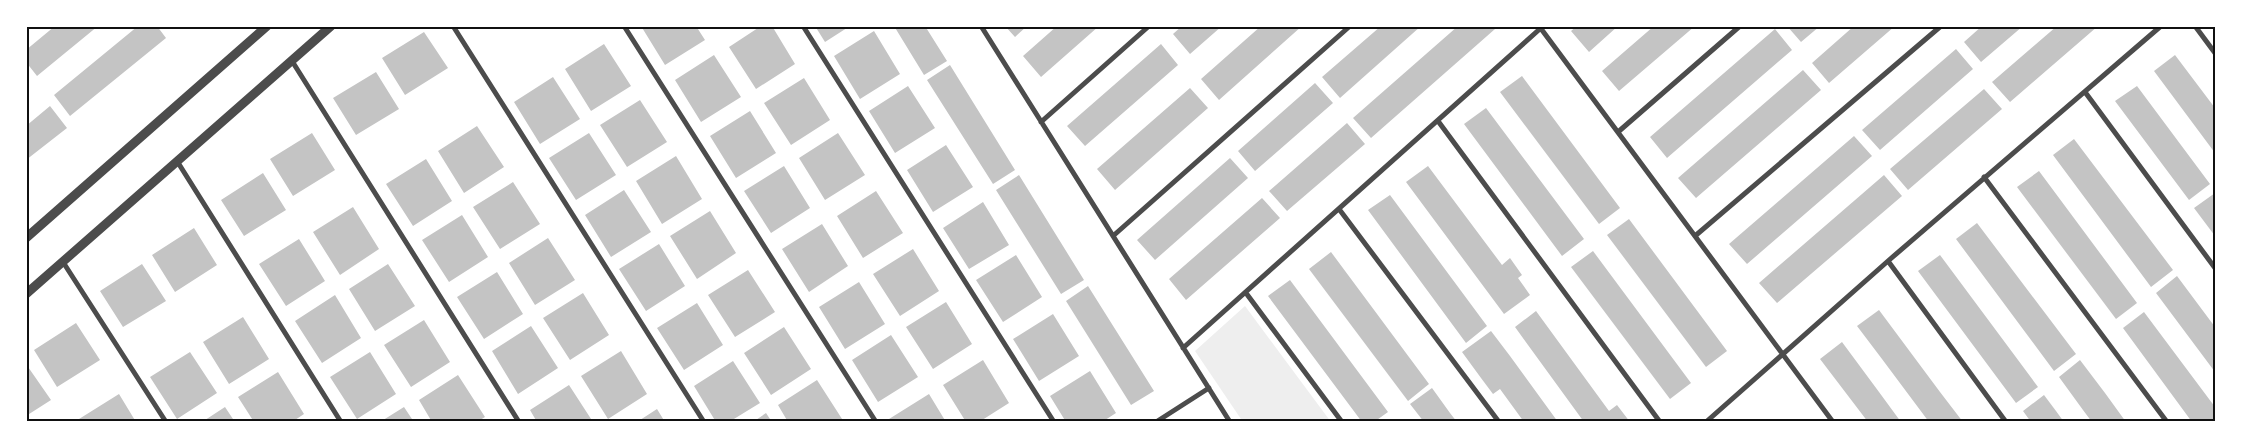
<svg xmlns="http://www.w3.org/2000/svg" width="2241" height="448" viewBox="0 0 2241 448" font-family="'Source Sans 3',sans-serif">
<rect width="100%" height="100%" fill="#fff"/>
<path fill="#eee" d="M1245,306l86,116h-88l-48,-71z"/>
<path fill="#c4c4c4" d="M55,26h43l-61,50 -11,-14v-12z
M138,26h19l9,12 -96,78 -16,-21z
M641,26h55l9,14 -40,25z
M761,26h11l23,38 -39,25 -27,-42z
M815,26h35l-25,16z
M894,26h31l22,35 -23,14z
M1005,26h22l-12,11z
M1057,26h42l-58,51 -18,-21z
M1182,26h40l-32,28 -17,-20z
M1261,26h41l-83,74 -18,-21z
M1381,26h40l-81,72 -18,-21z
M1458,26h35l2,3 -124,109 -18,-20z
M1577,26h41l-29,26 -18,-21z
M1654,26h41l-76,65 -17,-20z
M1787,26h33l-19,16z
M1854,26h41l-66,57 -17,-20z
M1982,26h41l-42,36 -17,-20z
M2057,26h41l-88,76 -18,-20z
M1775,29l17,21 -125,108 -17,-21z
M874,31l26,43 -40,25 -26,-43z
M424,32l24,36 -43,27 -23,-37z
M604,44l27,42 -40,25 -26,-42z
M1161,44l17,21 -93,81 -18,-20z
M1956,49l17,20 -93,81 -18,-20z
M714,55l27,42 -40,25 -26,-42z
M2175,55l40,53v45l-61,-82z
M950,65l65,105 -22,14 -66,-104z
M1803,70l18,20 -125,108 -18,-20z
M376,72l23,37 -43,26 -23,-37z
M1522,76l98,132 -21,16 -99,-132z
M553,77l27,42 -40,25 -26,-42z
M804,78l26,42 -39,25 -27,-42z
M1315,83l18,20 -78,68 -17,-20z
M908,86l27,42 -40,25 -26,-42z
M2137,86l73,98 -21,16 -74,-99z
M1190,88l18,20 -93,82 -18,-21z
M1984,89l18,20 -94,81 -18,-21z
M640,100l27,42 -40,25 -27,-42z
M50,106l17,22 -41,32v-34z
M1486,108l98,131 -22,17 -98,-132z
M750,111l26,42 -40,25 -26,-42z
M1347,123l18,21 -78,67 -18,-20z
M477,126l27,41 -40,26 -26,-42z
M312,133l23,37 -42,26 -23,-37z
M589,133l27,42 -40,25 -27,-42z
M838,133l27,42 -40,25 -26,-42z
M1854,136l18,20 -125,108 -18,-20z
M2074,139l99,131 -22,17 -98,-132z
M946,145l27,42 -40,25 -26,-42z
M676,156l26,43 -40,25 -26,-43z
M1230,158l18,20 -93,82 -18,-20z
M426,159l26,42 -39,25 -27,-42z
M784,166l26,42 -39,25 -27,-42z
M1428,166l74,99 8,-7 12,17 -4,3 12,17 -26,19 -98,-132z
M2039,171l98,132 -21,16 -99,-132z
M263,173l23,37 -42,26 -23,-36z
M1019,175l65,105 -23,14 -65,-104z
M1884,175l18,21 -125,107 -18,-20z
M513,182l27,42 -40,25 -27,-42z
M624,190l27,42 -40,25 -26,-42z
M876,191l27,42 -40,25 -26,-42z
M2215,193v43l-21,-28z
M1390,195l97,131 -21,17 -98,-133z
M1262,198l18,20 -94,82 -17,-21z
M983,202l26,43 -40,24 -26,-41z
M353,207l26,42 -39,26 -27,-43z
M710,211l26,42 -39,26 -27,-43z
M462,215l26,42 -39,25 -27,-42z
M1629,219l98,132 -21,16 -99,-132z
M1977,223l99,131 -22,17 -98,-132z
M822,224l26,42 -39,26 -27,-43z
M194,228l23,37 -42,27 -23,-37z
M548,238l27,42 -40,25 -26,-42z
M299,239l26,42 -39,25 -27,-42z
M659,244l26,42 -39,25 -27,-42z
M913,249l26,42 -39,25 -27,-42z
M1593,251l98,132 -21,16 -99,-132z
M1331,252l98,132 -21,17 -99,-132z
M1016,255l26,42 -39,25 -27,-42z
M1940,255l98,132 -22,16 -98,-132z
M142,264l24,37 -43,26 -23,-36z
M388,264l27,42 -40,25 -26,-42z
M748,270l27,42 -40,25 -27,-42z
M497,272l26,42 -39,25 -27,-42z
M2177,276l38,51v45l-59,-79z
M1290,280l98,132 -14,10h-12l-94,-126z
M859,282l26,42 -40,25 -26,-42z
M1088,286l66,105 -23,14 -65,-104z
M583,293l26,42 -39,25 -27,-42z
M335,295l26,43 -39,25 -27,-42z
M946,302l26,42 -39,25 -27,-42z
M697,303l26,42 -39,25 -27,-42z
M1879,310l61,82 23,30h-34l-47,-63 -25,-33z
M1536,311l73,100 8,-6 13,17h-46l-69,-95z
M2144,312l71,95v15h-23l-69,-94z
M1053,314l26,42 -40,25 -26,-42z
M243,317l26,42 -40,25 -26,-42z
M424,320l26,42 -39,25 -27,-42z
M76,323l24,37 -43,27 -23,-37z
M531,326l27,42 -40,26 -26,-43z
M784,327l27,42 -40,26 -27,-42z
M1491,331l19,25 48,66h-34l-24,-33 -7,5 -12,-16 -19,-26z
M891,335l27,42 -40,25 -26,-42z
M1842,342l37,50 22,30h-33l-48,-63z
M621,351l26,43 -39,25 -27,-43z
M190,352l27,41 -40,26 -27,-42z
M370,352l26,42 -39,25 -27,-42z
M983,360l26,43 -30,19h-13l-23,-37z
M2080,360l25,33 21,29h-34l-9,-12 -24,-33z
M733,361l27,42 -31,19h-13l-22,-36z
M26,364l25,36 -25,16z
M1090,371l26,42 -14,9h-36l-16,-26z
M278,372l26,42 -12,8h-38l-16,-25z
M458,375l27,42 -8,5h-45l-13,-22z
M817,380l27,42h-56l-10,-17z
M569,385l24,37h-56l-7,-12z
M1432,388l18,25 7,9h-33l-14,-18z
M119,394l17,28h-55l-2,-3z
M929,394l17,28h-55l-2,-3z
M2044,395l12,16 8,11h-33l-8,-11z
M225,407l10,15h-33z
M404,407l10,15h-34z
M657,409l8,13h-28z
M766,413l6,9h-19z"/>
<g fill="none" stroke-linecap="round" stroke-linejoin="round">
<path stroke="#4c4c4c" stroke-width="5" d="M453,26l251,396
M624,26l252,396
M803,26l251,396
M981,26l249,396
M1539,26l294,396
M2195,26l20,27
M292,61l227,361
M2085,92l130,176
M1438,121l222,301
M1041,122l108,-96
M1618,132l122,-106
M177,161l164,261
M1984,177l183,245
M1339,209l160,213
M1113,236l237,-210
M1695,236l246,-210
M1888,261l118,161
M63,262l103,160
M1246,293l96,129
M1183,348l359,-321
M1156,422l53,-34
M1706,422l182,-161 273,-235"/>
<path stroke="#4c4c4c" stroke-width="9" d="M26,238l241,-212
M26,294l305,-268"/>
</g>
<rect width="2241" height="448" fill="none" stroke="#ffffff" stroke-width="55"/>
<rect x="28" y="28" width="2186" height="392" fill="none" stroke="#111" stroke-width="2"/>
</svg>
